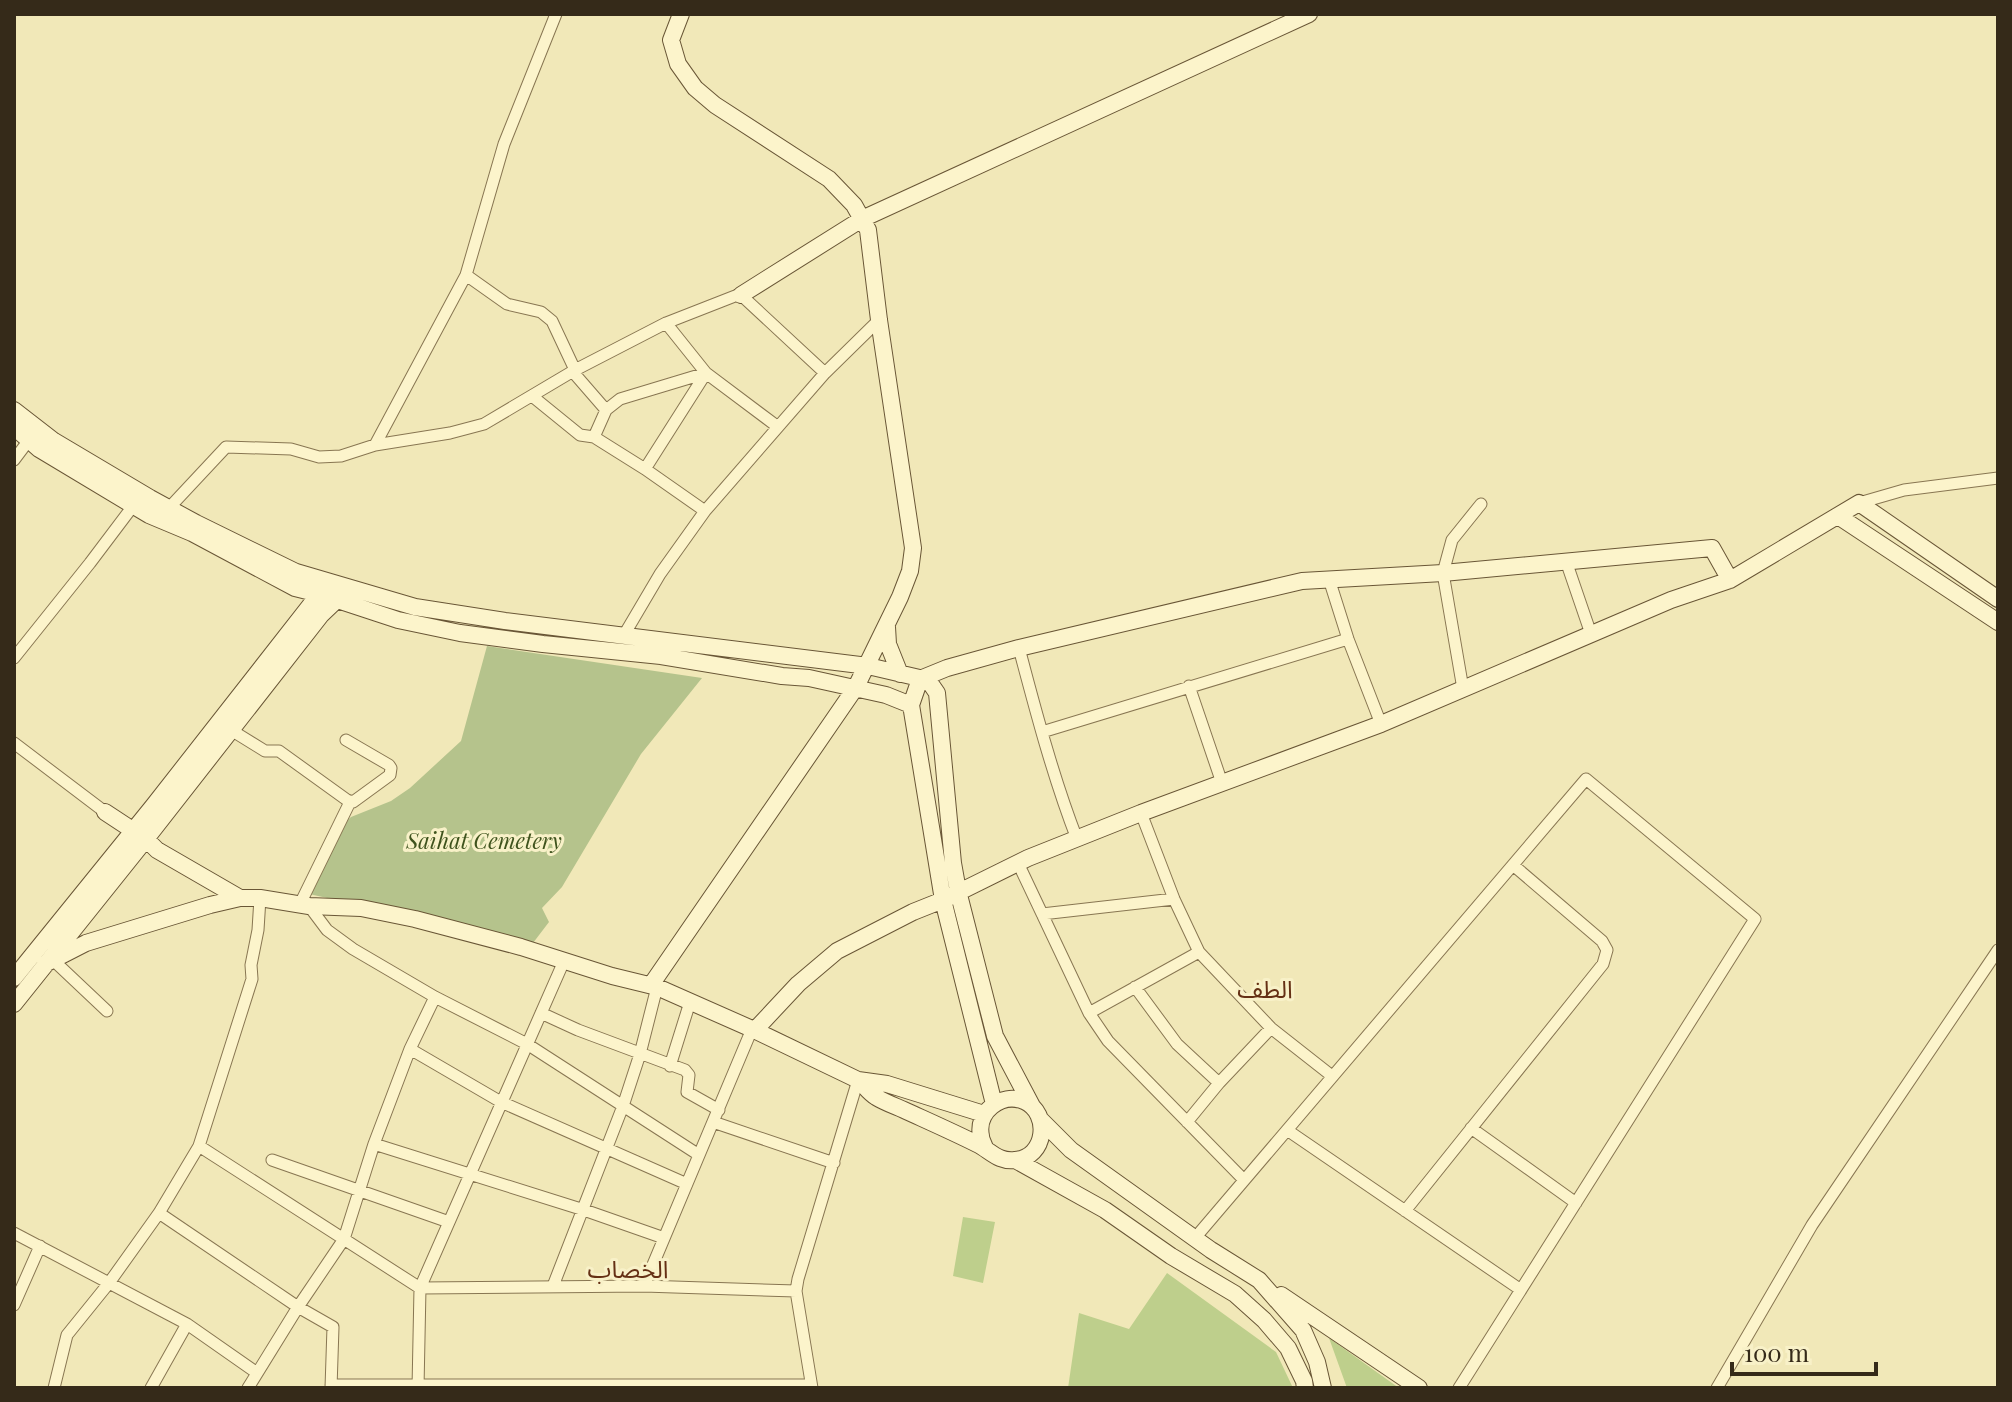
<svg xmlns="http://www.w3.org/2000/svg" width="2012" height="1402" viewBox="0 0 2012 1402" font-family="'Playfair Display','Noto Sans Arabic',serif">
<rect width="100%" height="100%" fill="#f1e8b8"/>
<path fill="#becf8c" d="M963,1217l32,5 -12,61 -30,-7z
M1167,1273l109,79 17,36h-225l11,-75 50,16z
M1329,1338l70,50h-52z"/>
<path fill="#b5c38c" d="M487,646l215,32 -61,76 -79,133 -20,21 7,14 -16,21 -224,-49 31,-67 11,-10 40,-16 19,-13 51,-47z"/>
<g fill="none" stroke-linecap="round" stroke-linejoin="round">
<g stroke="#887652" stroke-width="13">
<path id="street" d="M466,275l41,29 34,8 11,9 23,49
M666,323l40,50 72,54
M573,372l33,38
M532,396l48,39 14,2
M375,445l91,-170 38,-131 52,-130
M14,460l15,-20
M645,469l61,-96
M1859,503l45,-13 94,-12
M169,508l57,-61 65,2 28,8 22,-1 34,-11 75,-12 34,-9 91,-54 91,-47 69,-27 6,-1 84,78
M705,511l-60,-42 -51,-32 12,-27 14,-11 86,-26
M1566,561l25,73
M1329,579l19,60 33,85
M624,635l36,-61 45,-63 120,-138 54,-53
M1019,648c17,64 34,129 58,191
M14,658l76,-95 43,-57
M1189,686l33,97
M1463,689l-20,-116 9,-33 29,-36
M231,730l34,21h14l68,49 6,2 37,-27 1,-7 -2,-3 -43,-25
M1042,732l306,-93
M14,743l91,69
M1141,813l33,86 25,53 72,76 61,48
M1018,863l71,150 19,28 136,139
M300,904l50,-102
M309,906l18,24 26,19 82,48 92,47 172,111
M1042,914l132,-15
M53,960l54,51
M1135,987l42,57 42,39
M541,1013l37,17 107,40 4,5 -2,17 32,18
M1089,1013l110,-61
M410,1049l91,53 186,82
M670,1066l20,-64
M713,1122l121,41
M1187,1122l32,-39 52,-55
M1471,1128l105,75
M1287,1130l234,160
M374,1144l210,66 80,28
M199,1146l221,142 224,-2 152,5
M272,1160l177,62
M1405,1211l198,-247 4,-14 -5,-9 -89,-76
M159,1213l139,94 35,20 -2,61
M14,1233l173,91 70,49
M1195,1238l391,-459 169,140 -296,469
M553,1286l70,-180 17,-52 17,-67
M644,1286l108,-257
M14,1305l26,-59
M331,1385h480
M54,1388l13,-53 42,-52 50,-70 40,-67 53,-167 -1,-14 7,-35 2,-32
M151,1388l36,-64
M248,1388l50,-81 46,-68 30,-95 36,-95 25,-52
M418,1388l2,-100 144,-327
M812,1388l-16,-97 2,-12 60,-199
M1717,1388l95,-163 186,-275"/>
</g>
<g stroke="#695636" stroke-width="18">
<path id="secondary" d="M741,295l121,-76 447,-205
M14,410l40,31 96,57 46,25 100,49 119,35 90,14 363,45 60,14 9,13 16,170 5,28 37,145 37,70
M14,427l25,22 110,66 43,18 103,55 24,6 79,26 62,13 83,11 118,12 121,20 27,2 77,17 25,10 32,195 51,204
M1838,516l160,106
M887,627l1,17 12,30
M911,705l9,-26 27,-11 72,-20 283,-67 141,-8 269,-25 18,32
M105,812l41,27 11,11 83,48
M45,964l41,-21 124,-38 30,-7h20l49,8 52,2 54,11 106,28 91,29 45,11 95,42 106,51 29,4 97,30
M14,978l140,-173 169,-216
M651,985l205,-298 44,-90 10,-26 3,-23 -34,-228 -11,-90 -14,-25 -25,-26 -114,-74 -20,-17 -17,-24 -7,-24 10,-26
M14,1004l132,-165 175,-224 22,-21
M755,1030l43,-46 39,-33 76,-39 30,-12 85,-42 113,-45 240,-89 290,-124 59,-20 129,-77 139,96
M858,1080c6,5 11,13 18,17 8,5 19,9 28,13 24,11 49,22 73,34 14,7 21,18 38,16 31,-2 36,-47 9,-59 -23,-9 -48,11 -43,35 0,4 3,8 4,12
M1041,1120l30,30 140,100 48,30 44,50 14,32 6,26
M1017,1161l88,49 66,46 64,38 29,26 24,28 16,33 1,7
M1281,1295l138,93"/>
</g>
<use href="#street" stroke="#fcf4cb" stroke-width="11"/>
<use href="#secondary" stroke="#fcf4cb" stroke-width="16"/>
</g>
<g text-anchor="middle" stroke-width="6" stroke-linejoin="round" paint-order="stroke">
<g font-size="22" font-style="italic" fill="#3f531d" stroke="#f8f1c8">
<text x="484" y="849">Saihat Cemetery</text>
</g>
<g font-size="24" fill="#653014" stroke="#f8f1c8">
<text x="1265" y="998">الطف</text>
<text x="628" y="1278">الخصاب</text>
</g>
</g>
<rect width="2012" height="1402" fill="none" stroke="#352a19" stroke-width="32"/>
<path d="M1732 1362v12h144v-12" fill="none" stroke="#352a19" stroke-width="4"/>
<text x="1744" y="1362" font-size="24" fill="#352a19" stroke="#f8f1c8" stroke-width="6" paint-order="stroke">100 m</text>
</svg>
